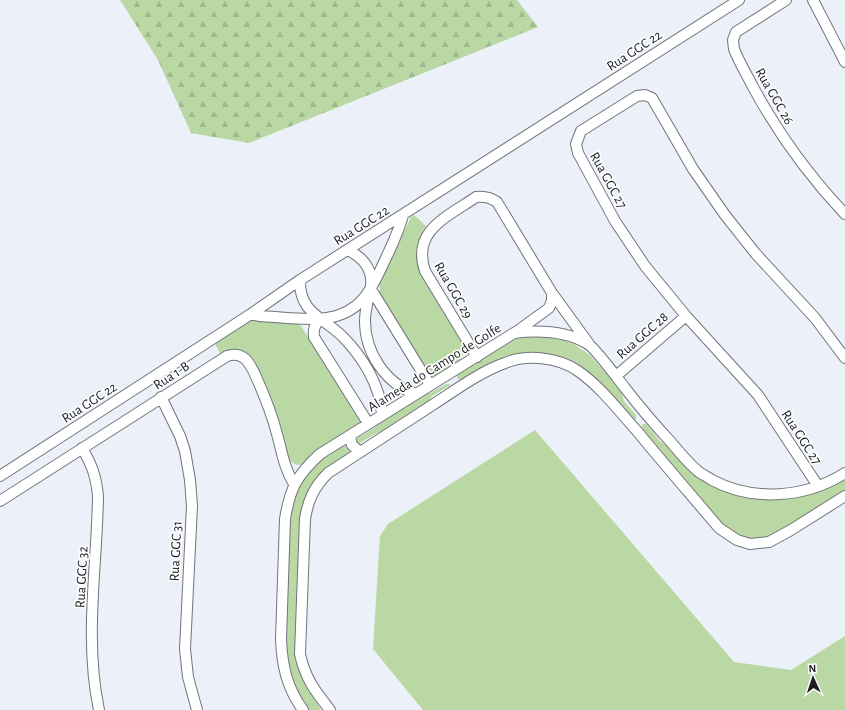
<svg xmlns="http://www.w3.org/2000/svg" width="845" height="710" viewBox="0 0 845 710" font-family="'Alegreya Sans',sans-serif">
<defs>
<pattern id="forest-firs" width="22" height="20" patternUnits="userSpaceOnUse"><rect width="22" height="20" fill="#b9d8a3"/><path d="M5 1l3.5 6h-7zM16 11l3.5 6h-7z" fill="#9eb98c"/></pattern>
</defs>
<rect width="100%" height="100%" fill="#ecf0f8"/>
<path fill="#b9d8a3" d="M414,215l12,11c-9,13 -11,27 -7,41l44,78c6,17 -18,25 -30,32l-2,-1 -51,-83 -1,-8 32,-68z
M248,320l51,4 2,2 60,94v3l-57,41 -7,1 -8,-4 -30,-88 -7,-14 -11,-8 -20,4 -7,-13z
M529,336l19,1 9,1 18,7 15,10 31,36 3,10 12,14v4h-2l-12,-14 -76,-50 -85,26 -4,-3v-4l52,-34z
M446,384h4l-1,2 -17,10 -4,7 -42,28 -9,2 -17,10h-3l-1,-4 18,-11 5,-6 43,-27 8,-2z
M642,424h4l14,17 6,4 23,24 51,26 24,4h25l25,-6 12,-4 19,-12v13l-70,45 -7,3 -13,2 -14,-3 -17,-10 -66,-76c-4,-8 -16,-17 -16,-27z
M535,430l199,232 57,8 54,-34v74h-422l-50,-61 7,-113 8,-12z
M344,445l5,4v5l-46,51 -2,8 -6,142 2,9 6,17 18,29h-13l-14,-21 -10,-38 6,-139 10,-27 12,-16 14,-14z"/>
<path fill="url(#forest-firs)" d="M120,0h397l21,27 -289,116 -58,-10 -33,-73z"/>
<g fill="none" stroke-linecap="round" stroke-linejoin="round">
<g stroke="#71747c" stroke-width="12">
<path id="minor" d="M786,0l-50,32 -3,8 1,9c5,13 13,26 19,38 25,46 56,89 92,127
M813,0l32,62
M347,250c17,7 28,22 23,41 -2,10 -5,19 -5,30 0,32 21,63 51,73
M300,280c-1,32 22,37 42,56 20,20 39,50 40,79
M371,290l3,4 56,91
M251,314l8,2c21,1 48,5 68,2 35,-5 45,-30 58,-58 7,-15 14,-29 18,-45
M320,319c-5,6 -7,9 -6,18l54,86
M516,332l33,-24 3,-8v-7
M477,357l-52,-86c-14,-41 24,-55 51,-74 8,-1 14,0 21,5l55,91 37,51
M616,376l70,-60
M161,397l19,39 5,15 5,29 2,26 -7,143 3,28 9,33
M350,436l2,9 8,7
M82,448c10,17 14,28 16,48 -1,71 -14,143 1,214
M0,476l251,-162 49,-34 439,-280
M818,486l-60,-91 -72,-79 -41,-50 -30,-45 -37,-68 -2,-9 5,-13 56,-35 8,-1 7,3 41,71 32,46 31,39 59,64 30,40
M0,501l227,-145c6,-2 12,-2 17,2 6,4 10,14 13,21 8,18 15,36 20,55 5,18 7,34 17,50
M303,710c-16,-22 -21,-44 -22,-71l4,-120c5,-31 12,-44 35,-65l194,-121c25,-3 52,-2 74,11 7,4 30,35 37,44 14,18 29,36 45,53 9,11 18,22 29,31 4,3 9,5 13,8 41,22 94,18 133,-7
M330,710c-15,-19 -25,-32 -30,-56l5,-135c3,-19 9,-32 23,-46 35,-23 71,-46 106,-69 23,-15 46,-32 71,-41 22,-9 53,-6 73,8 23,16 40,39 59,60 27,33 55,65 82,97l18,12 13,4 19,-2 22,-12 54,-34"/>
</g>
<use href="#minor" stroke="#fff" stroke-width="10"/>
</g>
<g text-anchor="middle" stroke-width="3.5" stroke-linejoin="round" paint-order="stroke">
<g font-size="14" fill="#1b1c1f" stroke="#fcfdff">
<text transform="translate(634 50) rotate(-33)" y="5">Rua GGC 22</text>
<text transform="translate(775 96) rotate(60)" y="5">Rua GGC 26</text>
<text transform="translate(609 180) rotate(61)" y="5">Rua GGC 27</text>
<text transform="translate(361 225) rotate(-32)" y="5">Rua GGC 22</text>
<text transform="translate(454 290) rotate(60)" y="5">Rua GGC 29</text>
<text transform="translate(642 335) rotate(-41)" y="5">Rua GGC 28</text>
<text transform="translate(434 367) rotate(-32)" y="5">Alameda do Campo de Golfe</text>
<text transform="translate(171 375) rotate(-33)" y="5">Rua 1-B</text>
<text transform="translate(89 402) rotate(-33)" y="5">Rua GGC 22</text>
<text transform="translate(802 437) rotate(57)" y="5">Rua GGC 27</text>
<text transform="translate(175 551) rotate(-87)" y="5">Rua GGC 31</text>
<text transform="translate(81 577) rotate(-87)" y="5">Rua GGC 32</text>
</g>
</g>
<g transform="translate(813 678) rotate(357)" stroke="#fcfdff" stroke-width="3" paint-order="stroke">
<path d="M0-3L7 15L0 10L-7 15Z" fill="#1b1c1f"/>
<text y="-6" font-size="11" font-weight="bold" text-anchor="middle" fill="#1b1c1f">N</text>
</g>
</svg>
